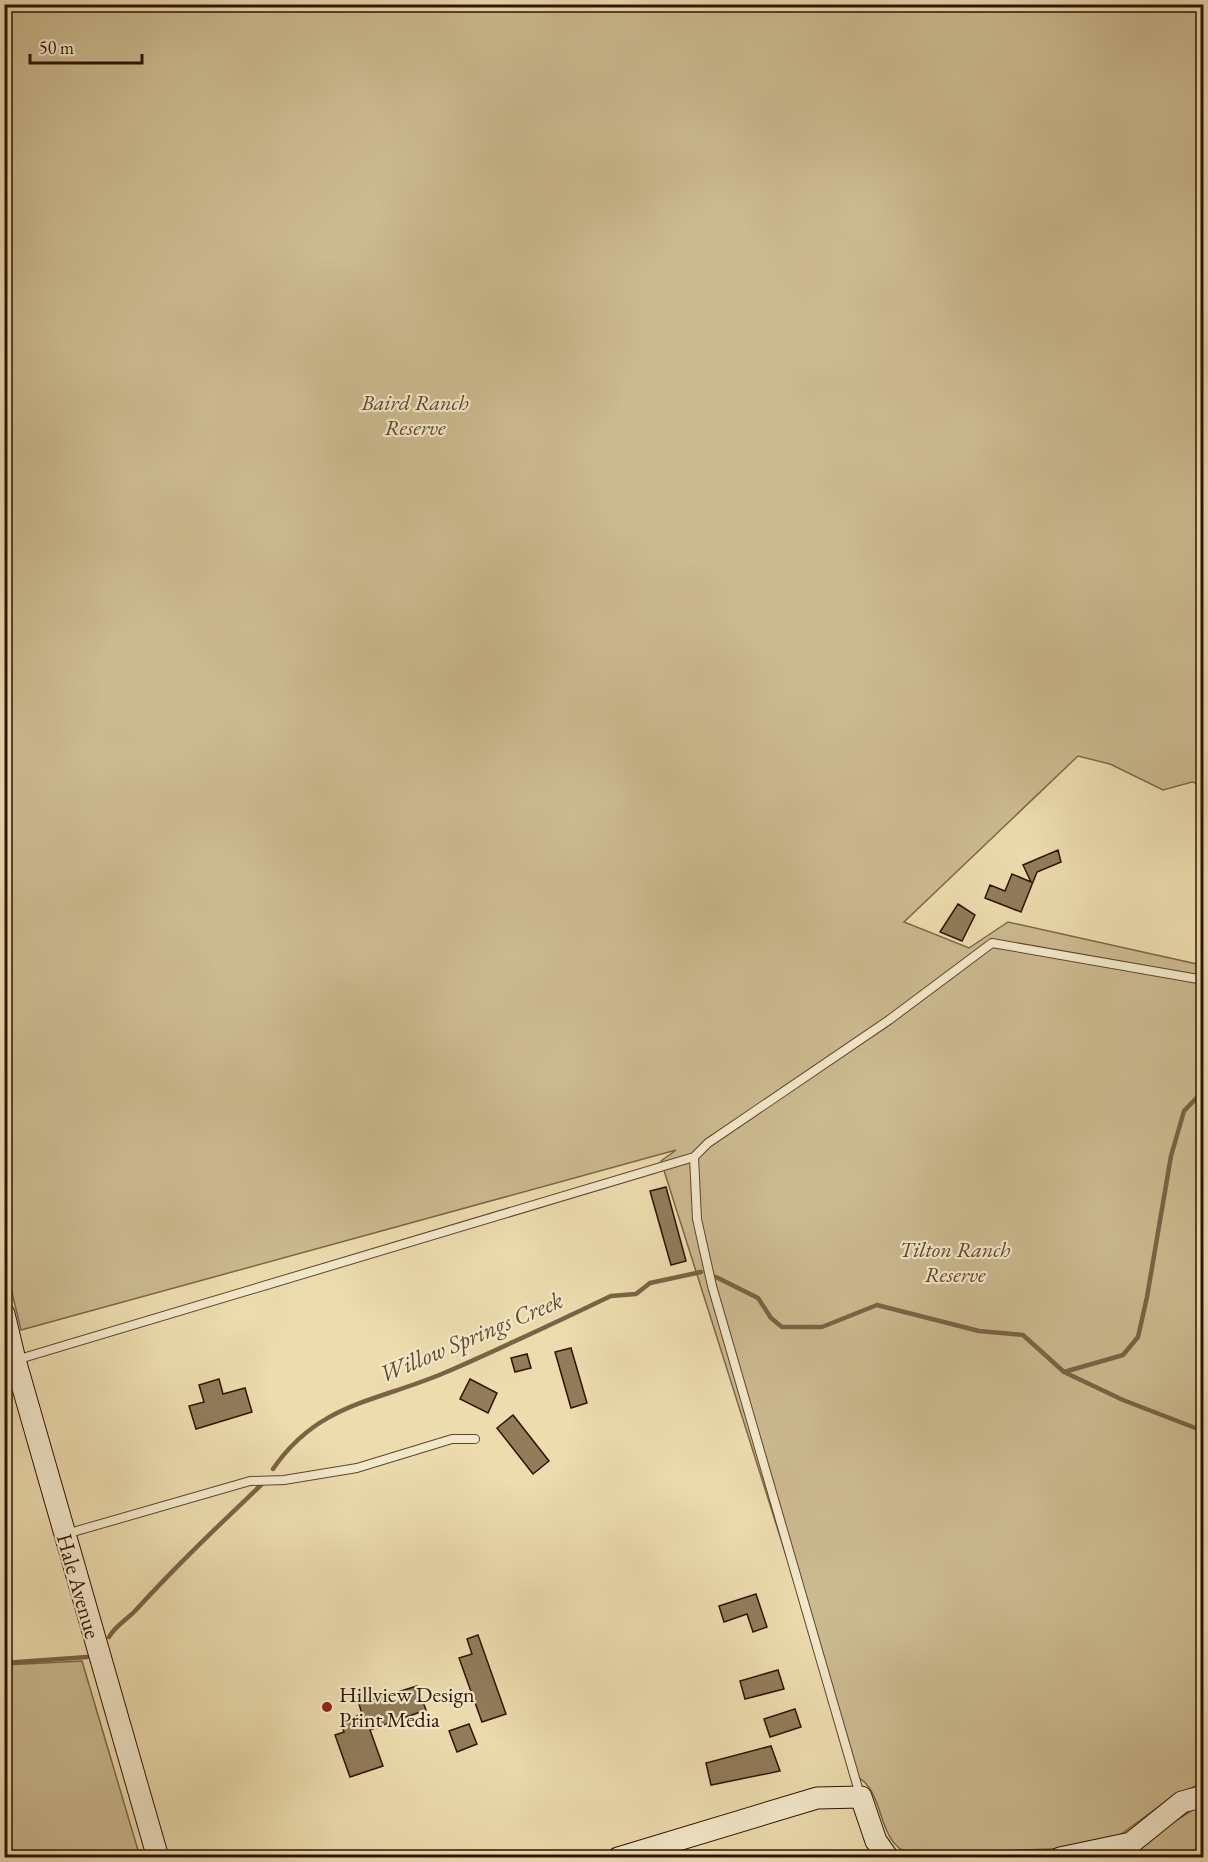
<svg xmlns="http://www.w3.org/2000/svg" width="1208" height="1862" viewBox="0 0 1208 1862" font-family="'EB Garamond',serif">
<rect width="100%" height="100%" fill="#ecdcae"/>
<filter id="stains"><feTurbulence type="fractalNoise" baseFrequency=".00333" numOctaves="4"/><feColorMatrix values="0 0 0 0 .2 0 0 0 0 .09 0 0 0 0 .02 0 0 0 .5 -.17"/></filter>
<radialGradient id="worn" r=".72"><stop offset=".6" stop-color="#630" stop-opacity="0"/><stop offset="1" stop-color="#630" stop-opacity=".3"/></radialGradient>
<path fill="#ccba90" stroke="#7e6648" stroke-width="1.5" d="M4,5h1199v780l-11,-3 -29,8 -53,-26 -32,-8 -174,166 65,26 39,-26 189,42 6,-27v845l-35,18 -48,35 -42,13 -167,6c-36,-10 -24,-62 -55,-78l-195,-615 15,-11 -655,180 -17,-71z
M82,1661l58,196h-135v-192z
M1203,1803v54h-83z"/>
<g fill="none" stroke-linecap="round" stroke-linejoin="round">
<path stroke="#7a6345" stroke-width="4.5" d="M716,1277l42,21 13,20 11,9h40l55,-22 102,26 44,4 41,37 59,28 75,29 6,5
M1064,1372l59,-17 15,-18 9,-40 24,-141 13,-45 20,-21
M273,1469c45,-66 103,-67 171,-96 56,-24 112,-51 167,-77l25,-2 14,-11 51,-11
M109,1637c6,-11 17,-17 26,-26 40,-44 83,-85 126,-126
M4,1663l83,-6"/>
</g>
<path fill="#927c5a" stroke="#301300" stroke-width="1.5" d="M1058,850l3,12 -24,10 -16,40 -36,-14 5,-13 15,6 7,-17 19,8 -8,-17z
M958,904l17,11 -13,26 -22,-9z
M666,1187l20,74 -15,4 -21,-74z
M571,1348l16,55 -16,5 -16,-56z
M527,1354l4,14 -16,4 -4,-14z
M219,1379l4,15 22,-6 7,24 -56,17 -7,-23 15,-4 -5,-17z
M470,1379l27,14 -9,20 -28,-14z
M513,1415l36,46 -16,13 -36,-46z
M756,1594l11,33 -14,5 -6,-18 -23,8 -5,-16z
M478,1635l28,79 -24,8 -23,-64 13,-4 -5,-15z
M778,1670l6,19 -39,10 -5,-18z
M417,1686l9,24 -56,20 13,36 -33,11 -15,-42 9,-3 -3,-10 21,-8 -3,-10z
M795,1709l6,18 -31,10 -6,-18z
M469,1724l8,20 -20,8 -8,-21z
M771,1746l9,25 -69,14 -5,-22z"/>
<g fill="none" stroke-linecap="round" stroke-linejoin="round">
<g stroke="#5f452c" stroke-width="10">
<path id="lane" d="M694,1157l3,62 15,67 148,509
M16,1360l678,-203 14,-14 181,-123 103,-77 212,37
M66,1534l184,-53 34,-1 73,-12 95,-29h23"/>
</g>
<g stroke="#301300" stroke-width="23">
<path id="secondary" d="M4,1314l11,46 143,498
M618,1858l199,-60 44,-1 15,44 12,17
M1060,1858l71,-15 51,-41 22,-6"/>
</g>
<use href="#lane" stroke="#f3e8ca" stroke-width="8"/>
<use href="#secondary" stroke="#f3e8ca" stroke-width="21"/>
</g>
<circle fill="#8f2418" stroke="#f3e8ca" stroke-width="2" cx="327" cy="1707" r="6"/>
<g text-anchor="middle" stroke-width="4.5" stroke-linejoin="round" paint-order="stroke">
<g font-size="22" font-style="italic" fill="#5f452b" stroke="#f3e8ca">
<text x="415" y="410">Baird Ranch<tspan x="415" dy="25">Reserve</tspan></text>
<text x="955" y="1257">Tilton Ranch<tspan x="955" dy="25">Reserve</tspan></text>
</g>
<g font-size="22" fill="#301300" stroke="#f3e8ca">
<text transform="translate(79 1586) rotate(74)" y="8">Hale Avenue</text>
</g>
<g font-size="22" fill="#301300" stroke="#f3e8ca" text-anchor="start">
<text x="339" y="1702">Hillview Design<tspan x="339" dy="25">Print Media</tspan></text>
</g>
<g font-size="24" font-style="italic" fill="#62482e" stroke="#f3e8ca">
<text transform="translate(471 1337) rotate(-23)" y="8">Willow Springs Creek</text>
</g>
</g>
<rect width="1208" height="1862" fill="none" stroke="#ecdcae" stroke-width="24"/>
<rect x="6" y="6" width="1196" height="1850" fill="none" stroke="#301300" stroke-width="3"/>
<rect x="12" y="12" width="1184" height="1838" fill="none" stroke="#301300" stroke-width="1.5"/>
<path d="M30 54v9h112v-9" fill="none" stroke="#301300" stroke-width="3"/>
<text x="39" y="54" font-size="18" fill="#301300" stroke="#f3e8ca" stroke-width="4.5" paint-order="stroke">50 m</text>
<rect width="100%" height="100%" filter="url(#stains)"/>
<rect width="100%" height="100%" fill="url(#worn)"/>
</svg>
